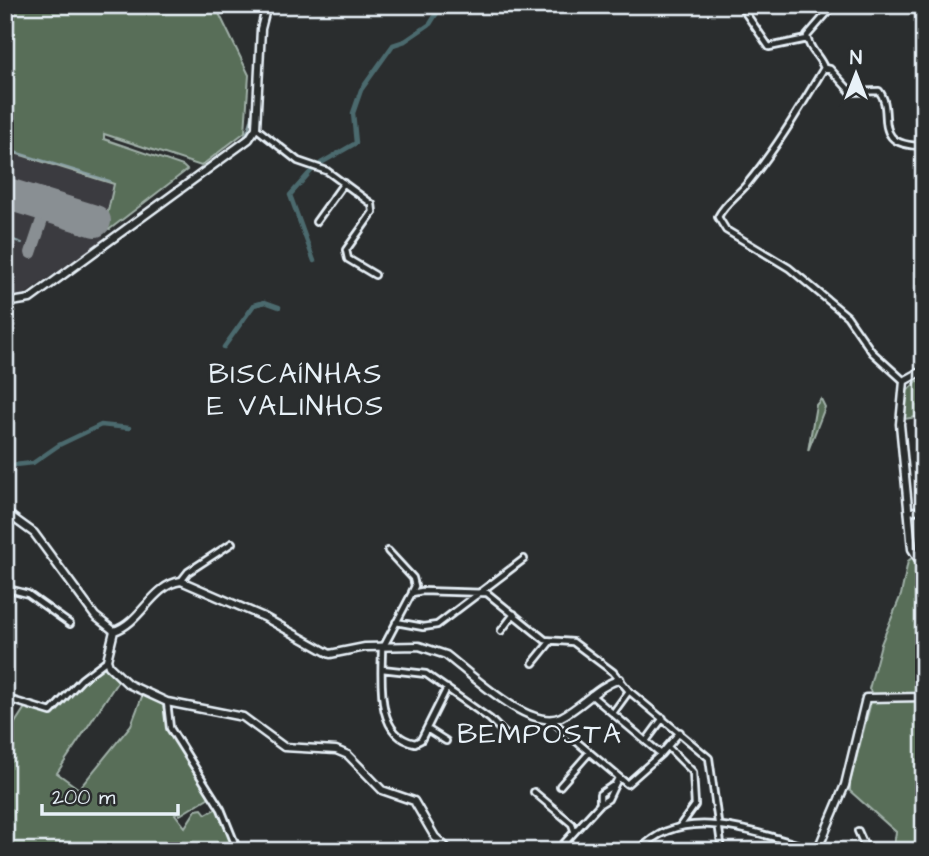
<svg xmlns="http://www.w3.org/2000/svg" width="929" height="856" viewBox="0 0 929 856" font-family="'Architects Daughter',sans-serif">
<rect width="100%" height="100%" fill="#2a2d2e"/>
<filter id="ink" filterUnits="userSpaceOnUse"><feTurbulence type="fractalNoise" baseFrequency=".0143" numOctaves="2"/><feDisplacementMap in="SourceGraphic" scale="14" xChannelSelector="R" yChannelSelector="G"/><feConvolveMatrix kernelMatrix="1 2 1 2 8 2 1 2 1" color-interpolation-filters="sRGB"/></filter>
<g filter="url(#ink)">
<path fill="#3b3a3f" d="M5,150l109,34 -12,56 -78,55 -19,4z"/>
<path fill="#596e59" stroke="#a0b0a8" stroke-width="2" d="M5,5h210l34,70 -4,57 -44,34 -97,-32v5l79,27 4,4 -77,59h-6l10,-45 -109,-34z
M918,380l6,8v28l-20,3 3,-28z
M821,399l4,8 -17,44 8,-46z
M913,557l11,14v123l-51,1 -4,-6 12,-45 20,-49 7,-34z
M106,666l12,15 -61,92 22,16 52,-64 12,-31 20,10 4,22 44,70 -31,19 -2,-3 -3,2 10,13 11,-17 6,-1 4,5 11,-6 18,40 -4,3h-226v-125l6,3 15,-23 26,9 27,-30z
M924,699v152h-31l3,-19 -46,-41v-9l21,-80z"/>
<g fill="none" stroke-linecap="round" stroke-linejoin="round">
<path stroke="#8aa0a5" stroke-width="2" d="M260,23l3,-18
M241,141c19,-21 12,-73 16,-102
M5,149l105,32
M5,237l17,6
M82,257l129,-94
M28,296l13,-9"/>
<path stroke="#4c6a6e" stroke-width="4.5" d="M321,163l35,-20 -3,-30 8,-23 32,-45 12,-4 25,-17 12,-19
M312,170l-22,25 24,66
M224,347l30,-42 11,-3 14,5
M5,466l28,-3 26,-18 42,-20 28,3"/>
<path stroke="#898f93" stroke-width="12" d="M31,253l14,-42 6,-4"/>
<path stroke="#898f93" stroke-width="32" d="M5,193l90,28"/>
<g stroke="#e8f1f8" stroke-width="10">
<path id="street" d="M740,5l29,42 38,-8
M834,5l-27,31c1,13 13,20 17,32 -24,40 -48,81 -77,116 -10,12 -22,19 -29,33l8,13 63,38 58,48 25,36 32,29
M824,68l6,1 21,23 28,-1c17,21 -11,55 45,55
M256,128l42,33 29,10 45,33 1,8 -27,38 2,9 27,16
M316,222l28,-39
M908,512l16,-3
M388,551l25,27 2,8 -3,6
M181,581l7,-9 44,-29
M5,588l23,6 42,30
M396,622l27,5 14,-2 87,-66
M501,631l13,-17
M382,646c0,30 -8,90 33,97l6,-3 26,-52
M384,646l28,-53 10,-2 65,2 58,47 28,2 40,30 16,19 80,67 13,93
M533,663l17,-21
M382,669l44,5 64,45 16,16
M591,695l70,59
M5,698l46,14 31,-33 25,-19
M167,702l3,26 51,81 17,42
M613,713l16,-22
M551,720l76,64 34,-30 19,-22
M427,729l19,12
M646,741l17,-23
M668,747l25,25 2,33 -15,21
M560,786l29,-33
M534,792l38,32 2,6
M600,804v-10l12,-8
M858,831l9,20
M557,851l43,-47 8,-5 10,-21
M639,851c45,-51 124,-15 178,-1"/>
</g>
<g stroke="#e8f1f8" stroke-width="11">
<path id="secondary" d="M5,303l25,-4 219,-160 7,-11 5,-99 6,-24
M924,370l-20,11 -4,43 12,125 12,19
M5,512l29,21 61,83 19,15c27,-8 38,-46 67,-50l83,36 66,37 35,-7 54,-1 27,9c25,19 84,77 115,62 22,-11 35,-30 59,-38
M114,631l-7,29 2,6 19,18 39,18 76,15 41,30 52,3 12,5 34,35 32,11 21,36 15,14
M817,851l28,-66 21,-87 58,-1"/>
</g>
<use href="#street" stroke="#2a2d2e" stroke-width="4.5"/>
<use href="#secondary" stroke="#2a2d2e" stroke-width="6"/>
</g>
</g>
<g text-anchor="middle" stroke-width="5" stroke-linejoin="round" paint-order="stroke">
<g font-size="28" letter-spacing="2" fill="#e8f1f8" stroke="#2a2d2e">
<text x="296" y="383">BISCAÍNHAS<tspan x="296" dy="32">E VALINHOS</tspan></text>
<text x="540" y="743">BEMPOSTA</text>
</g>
</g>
<rect width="929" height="856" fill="none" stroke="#2a2d2e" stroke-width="28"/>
<rect x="14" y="14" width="901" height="828" fill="none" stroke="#e8f1f8" stroke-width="2.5" filter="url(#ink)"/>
<g transform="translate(856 74)" stroke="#2a2d2e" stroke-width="5" paint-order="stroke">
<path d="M0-5L12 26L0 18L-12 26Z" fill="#e8f1f8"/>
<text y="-10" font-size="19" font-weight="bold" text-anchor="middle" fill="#e8f1f8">N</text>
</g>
<path d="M42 804v10h136v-10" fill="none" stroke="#e8f1f8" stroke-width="3.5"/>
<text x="52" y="804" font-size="21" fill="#e8f1f8" stroke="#2a2d2e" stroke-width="5" paint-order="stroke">200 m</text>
</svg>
